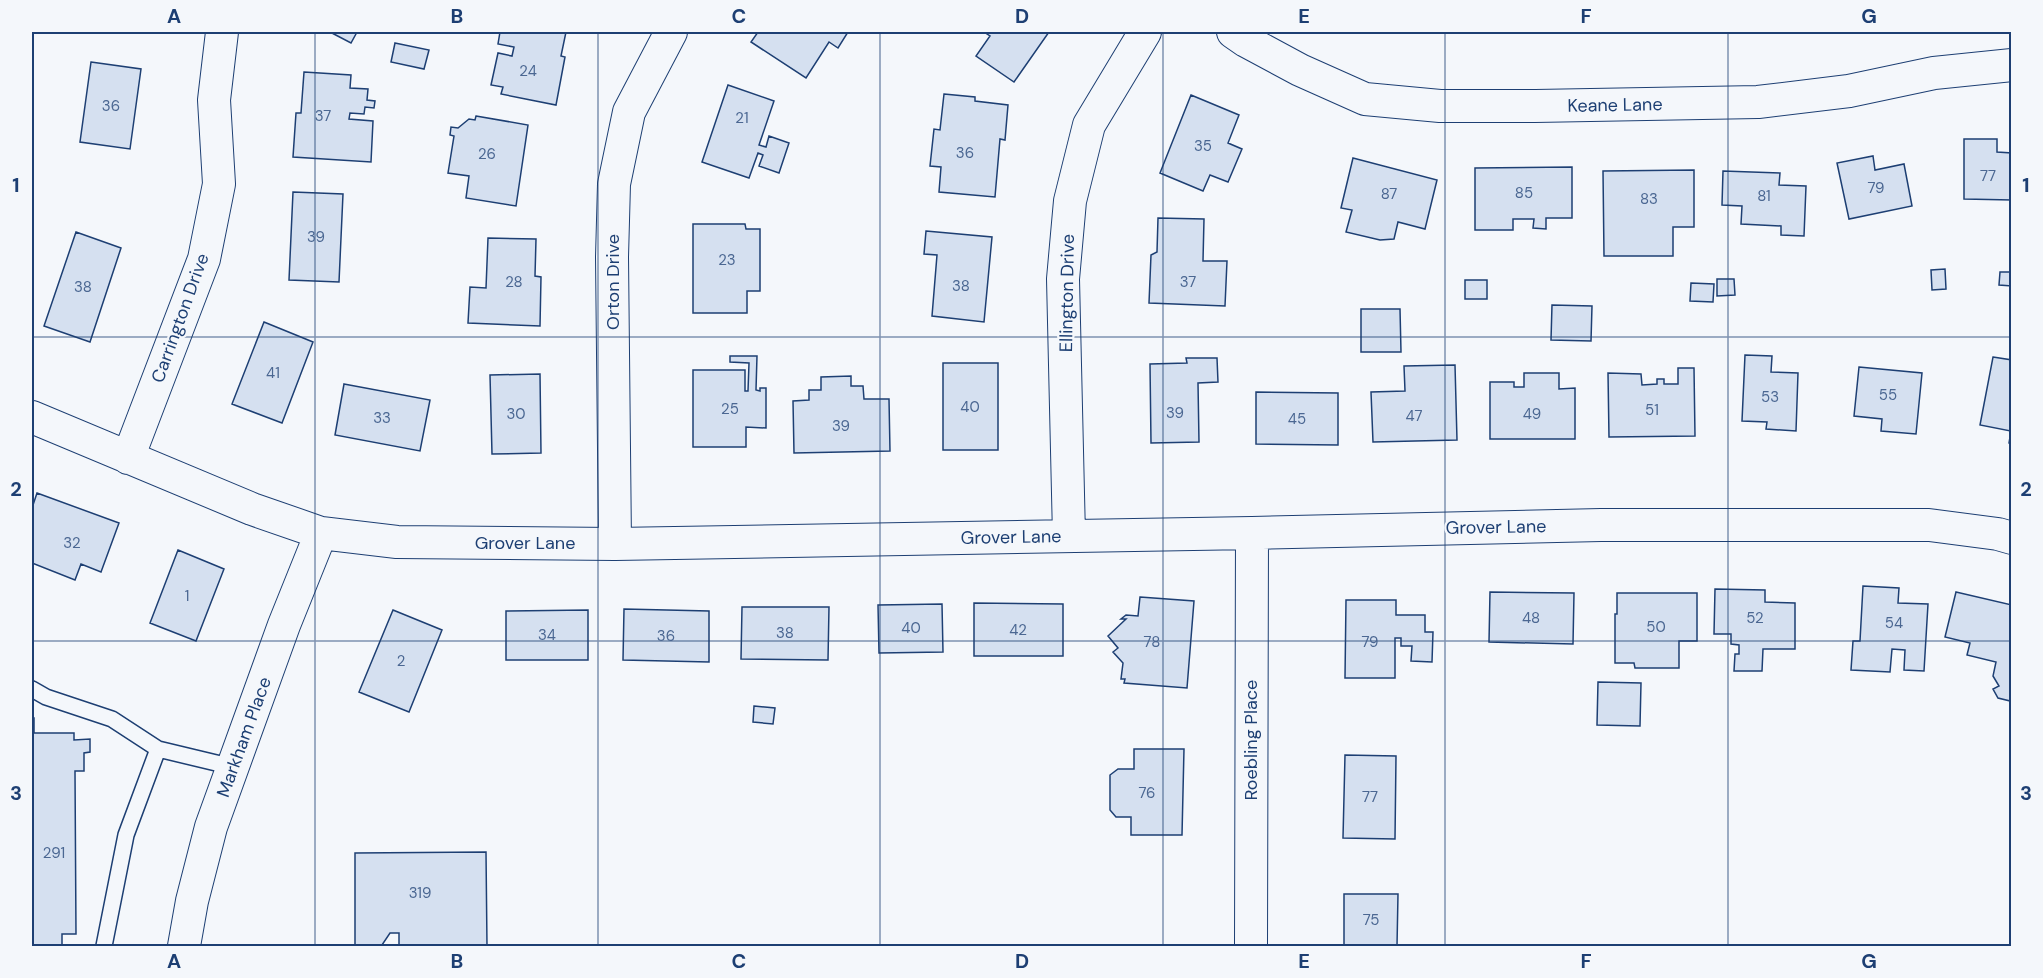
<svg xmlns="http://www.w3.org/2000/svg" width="2043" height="978" viewBox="0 0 2043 978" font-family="'DM Sans',sans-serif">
<rect width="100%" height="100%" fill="#f4f7fb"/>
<path fill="#d5e0f0" stroke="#1d3f73" stroke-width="1.5" d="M330,32h27l-6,11z
M500,32h66l-5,24 4,1 -9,48 -55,-11 2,-7 -12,-2 7,-32 14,3 2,-9 -16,-3z
M758,32h90l-10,16 -9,-6 -23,36 -55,-36z
M984,32h65l-35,50 -38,-26 14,-20z
M395,43l34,7 -5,19 -33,-7z
M91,62l50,7 -11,80 -50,-7z
M304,72l47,3 -1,13 18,1 -1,11 8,1 -1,7 -9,-1 -1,7 -14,-1 -1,6 24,2 -2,41 -78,-5 3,-44h5z
M728,85l46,16 -15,44 7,2 3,-11 20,7 -10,30 -20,-7 4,-11 -5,-2 -9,25 -47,-16z
M944,94l31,3v4l33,4 -3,35 -5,-1 -5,58 -56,-5 2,-25 -11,-1 4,-37 6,1z
M1191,95l48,20 -11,28 14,6 -14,33 -18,-7 -7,16 -43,-18z
M476,116l52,9 -12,81 -50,-8 3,-22 -21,-3 6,-37 -4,-1 1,-8 7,1 11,-9 6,1z
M1964,139h33v13l15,1v47l-48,-1z
M1873,156l2,14 29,-6 8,42 -63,13 -12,-56z
M1353,158l84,22 -12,49 -27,-7 -4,17 -14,1 -34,-8 6,-22 -11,-2z
M1572,167v51h-26v11l-13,-1 1,-9h-21v11h-38v-62z
M1694,170v57h-21v29h-69l-1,-85z
M1723,171l57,2 -1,12 27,1 -2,50 -23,-1v-9l-40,-2 1,-18 -20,-1z
M293,192l50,2 -4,88 -50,-2z
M1158,218l46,1 -1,42h24l-2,45 -76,-3 2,-48 6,-3z
M693,224h52l1,5h14v62h-13v22h-54z
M926,231l66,6 -8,85 -52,-6 5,-61 -13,-1z
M76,232l45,16 -31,94 -46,-16z
M488,238l48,1 -1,37 6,1 -1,49 -72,-3 2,-36 16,1z
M1945,269l1,20 -14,1 -1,-20z
M2000,272h12v14l-13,-1z
M1717,279h17l1,16 -18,1z
M1465,280h22v19h-22z
M1691,283l23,1 -1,18 -23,-1z
M1552,305l40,1 -1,35 -40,-1z
M1361,309h39l1,43h-40z
M264,322l49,20 -31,81 -50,-19z
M1745,355l27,1 -1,16 27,1 -2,58 -30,-2 1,-7 -25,-1z
M730,356h27l-1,34 4,1v-3h6v40l-20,-1v20h-53v-77h52v21h3l1,-28 -19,-1z
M1993,357l19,3v84l-3,-1 2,-12 -31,-6z
M1186,358h31l1,24 -20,1 1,59 -48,1 -1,-79 37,-1z
M943,363h55v87h-55z
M1455,365l2,75 -84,2 -2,-50 34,-1 -1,-25z
M1859,367l63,6 -6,61 -35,-3 1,-12 -28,-3z
M1678,368h16l1,68 -86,1 -1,-64 33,1 1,11 15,-1v-5h7v5h14z
M1524,373h35v16l16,-1v51h-85v-57h24v5h10z
M540,374l1,79 -49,1 -2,-79z
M851,376v10h12l1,13h25l1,52 -96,2 -1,-52 16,-1v-10h12v-13z
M344,384l86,16 -10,51 -85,-16z
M1256,392l82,1v52l-82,-1z
M37,493l82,30 -18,49 -20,-8 -6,16 -43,-17v-55z
M178,550l46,19 -28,72 -46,-18z
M1863,586l36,2 -1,15 30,1 -4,67 -20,-1 1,-20 -13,-1 -2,23 -39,-2 2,-29h7z
M1715,589l50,1v12l30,1v46h-32l-1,22h-28l1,-17h4v-9l-8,-1v-10h-17z
M1490,592l84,1 -1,51 -84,-2z
M1956,592l56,13v98l-2,-2 -12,-3 -5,-9 6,-3 -6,-10 3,-14 -29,-7 3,-12 -25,-6z
M1617,593h80v48h-18v27h-44l-1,-5h-19v-49h2z
M1140,597l54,4 -7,87 -63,-5 1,-4h-4l2,-16 -10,-11 5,-4 -10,-12 18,-17h-5l5,-4 12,1z
M1346,600h50v15h29v17h8l-1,30 -21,-1 1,-15h-11v-8h-6v40h-50z
M974,603l89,1v52h-89z
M942,604l1,48 -64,1 -1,-48z
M742,607h87l-1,53 -87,-1z
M624,609l85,2v51l-86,-2z
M393,610l49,20 -33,82 -50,-20z
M588,610v50h-82v-49z
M1598,682l43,1 -1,43 -43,-1z
M754,706l21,2 -2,16 -20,-2z
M32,718h2v15h40v7l16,-1v13l-6,1v18h-9l1,163h-14v12h-30z
M1134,749h50l-2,86h-51v-18h-15l-6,-7v-35l8,-6h16z
M1345,755l51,1 -1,83 -52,-1z
M486,852l1,94h-88v-13h-9l-8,12h-27v-92z
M1344,894h54l-1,52h-53z"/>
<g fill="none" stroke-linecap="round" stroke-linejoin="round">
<g stroke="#1d3f73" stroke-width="18">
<path id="service" d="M32,689l14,8 66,22 46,30
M104,946l22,-111 32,-86 75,18"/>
</g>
<g stroke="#1d3f73" stroke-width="34">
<path id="minor" d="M1233,32l13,9 54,29 65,29 75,7h95l223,-4 91,-11 85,-18 78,-8
M32,417l220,92 69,24 76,9 218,2 637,-11 349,-8h328l69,9 14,4
M128,458l76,-199 15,-75 -5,-84 8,-68
M1069,536l-6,-257 7,-78 19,-76 56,-93
M615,544l-3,-287 2,-73 15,-72 42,-80
M184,946l8,-45 19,-74 73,-202 37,-92
M1251,946l1,-413"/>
</g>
<use href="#service" stroke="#f4f7fb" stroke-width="15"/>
<use href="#minor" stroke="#f4f7fb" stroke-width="32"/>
</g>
<path fill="none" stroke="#1d3f73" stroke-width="1.5" stroke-opacity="0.55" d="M315,32v914M598,32v914M880,32v914M1163,32v914M1445,32v914M1728,32v914M32,337h1980M32,641h1980"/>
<g text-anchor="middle" stroke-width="4.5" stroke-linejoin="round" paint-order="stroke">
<g font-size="15" fill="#4b6792">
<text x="528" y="76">24</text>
<text x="111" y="111">36</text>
<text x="323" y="121">37</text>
<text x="742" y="123">21</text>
<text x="1203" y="151">35</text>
<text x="965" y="158">36</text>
<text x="487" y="159">26</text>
<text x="1988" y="181">77</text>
<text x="1876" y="193">79</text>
<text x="1524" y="198">85</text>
<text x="1389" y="199">87</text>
<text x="1764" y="201">81</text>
<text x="1649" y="204">83</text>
<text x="316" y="242">39</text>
<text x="727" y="265">23</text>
<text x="514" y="287">28</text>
<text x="1188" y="287">37</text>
<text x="961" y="291">38</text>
<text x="83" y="292">38</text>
<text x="273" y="378">41</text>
<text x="1888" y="400">55</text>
<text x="1770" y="402">53</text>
<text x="970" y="412">40</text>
<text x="730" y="414">25</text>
<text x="1652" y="415">51</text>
<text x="1175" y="418">39</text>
<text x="516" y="419">30</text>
<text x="1532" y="419">49</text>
<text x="1414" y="421">47</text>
<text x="382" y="423">33</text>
<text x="1297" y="424">45</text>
<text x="841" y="431">39</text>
<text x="72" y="548">32</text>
<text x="187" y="601">1</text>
<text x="1531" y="623">48</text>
<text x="1755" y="623">52</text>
<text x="1894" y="628">54</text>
<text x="1656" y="632">50</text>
<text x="911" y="633">40</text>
<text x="1018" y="635">42</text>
<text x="785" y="638">38</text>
<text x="547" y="640">34</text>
<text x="666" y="641">36</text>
<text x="1152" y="647">78</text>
<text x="1370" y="647">79</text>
<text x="401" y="666">2</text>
<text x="1147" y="798">76</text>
<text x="1370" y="802">77</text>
<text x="54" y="858">291</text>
<text x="420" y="898">319</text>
<text x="1371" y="925">75</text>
</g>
<g font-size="18" fill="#1d3f73" stroke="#f4f7fb">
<text transform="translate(1615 105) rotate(-1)" y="6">Keane Lane</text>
<text transform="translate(613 282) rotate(-90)" y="6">Orton Drive</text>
<text transform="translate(1067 293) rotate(-89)" y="6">Ellington Drive</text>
<text transform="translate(180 318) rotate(-70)" y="6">Carrington Drive</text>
<text transform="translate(1496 527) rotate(-1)" y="6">Grover Lane</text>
<text transform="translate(1011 537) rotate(-1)" y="6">Grover Lane</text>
<text x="525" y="549">Grover Lane</text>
<text transform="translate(244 737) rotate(-70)" y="6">Markham Place</text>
<text transform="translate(1251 740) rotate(-90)" y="6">Roebling Place</text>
</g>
</g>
<rect width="2043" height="978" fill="none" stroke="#f4f7fb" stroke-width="66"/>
<rect x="33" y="33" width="1977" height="912" fill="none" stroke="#1d3f73" stroke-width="2"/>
<g font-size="20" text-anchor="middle" font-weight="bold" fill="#1d3f73">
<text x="174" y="23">A</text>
<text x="457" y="23">B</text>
<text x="739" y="23">C</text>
<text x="1022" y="23">D</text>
<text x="1304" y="23">E</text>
<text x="1586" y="23">F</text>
<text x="1869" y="23">G</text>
<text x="16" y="192">1</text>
<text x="2026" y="192">1</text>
<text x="16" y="496">2</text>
<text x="2026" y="496">2</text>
<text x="16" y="800">3</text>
<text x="2026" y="800">3</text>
<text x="174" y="968">A</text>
<text x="457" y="968">B</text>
<text x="739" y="968">C</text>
<text x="1022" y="968">D</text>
<text x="1304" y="968">E</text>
<text x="1586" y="968">F</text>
<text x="1869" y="968">G</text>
</g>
</svg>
